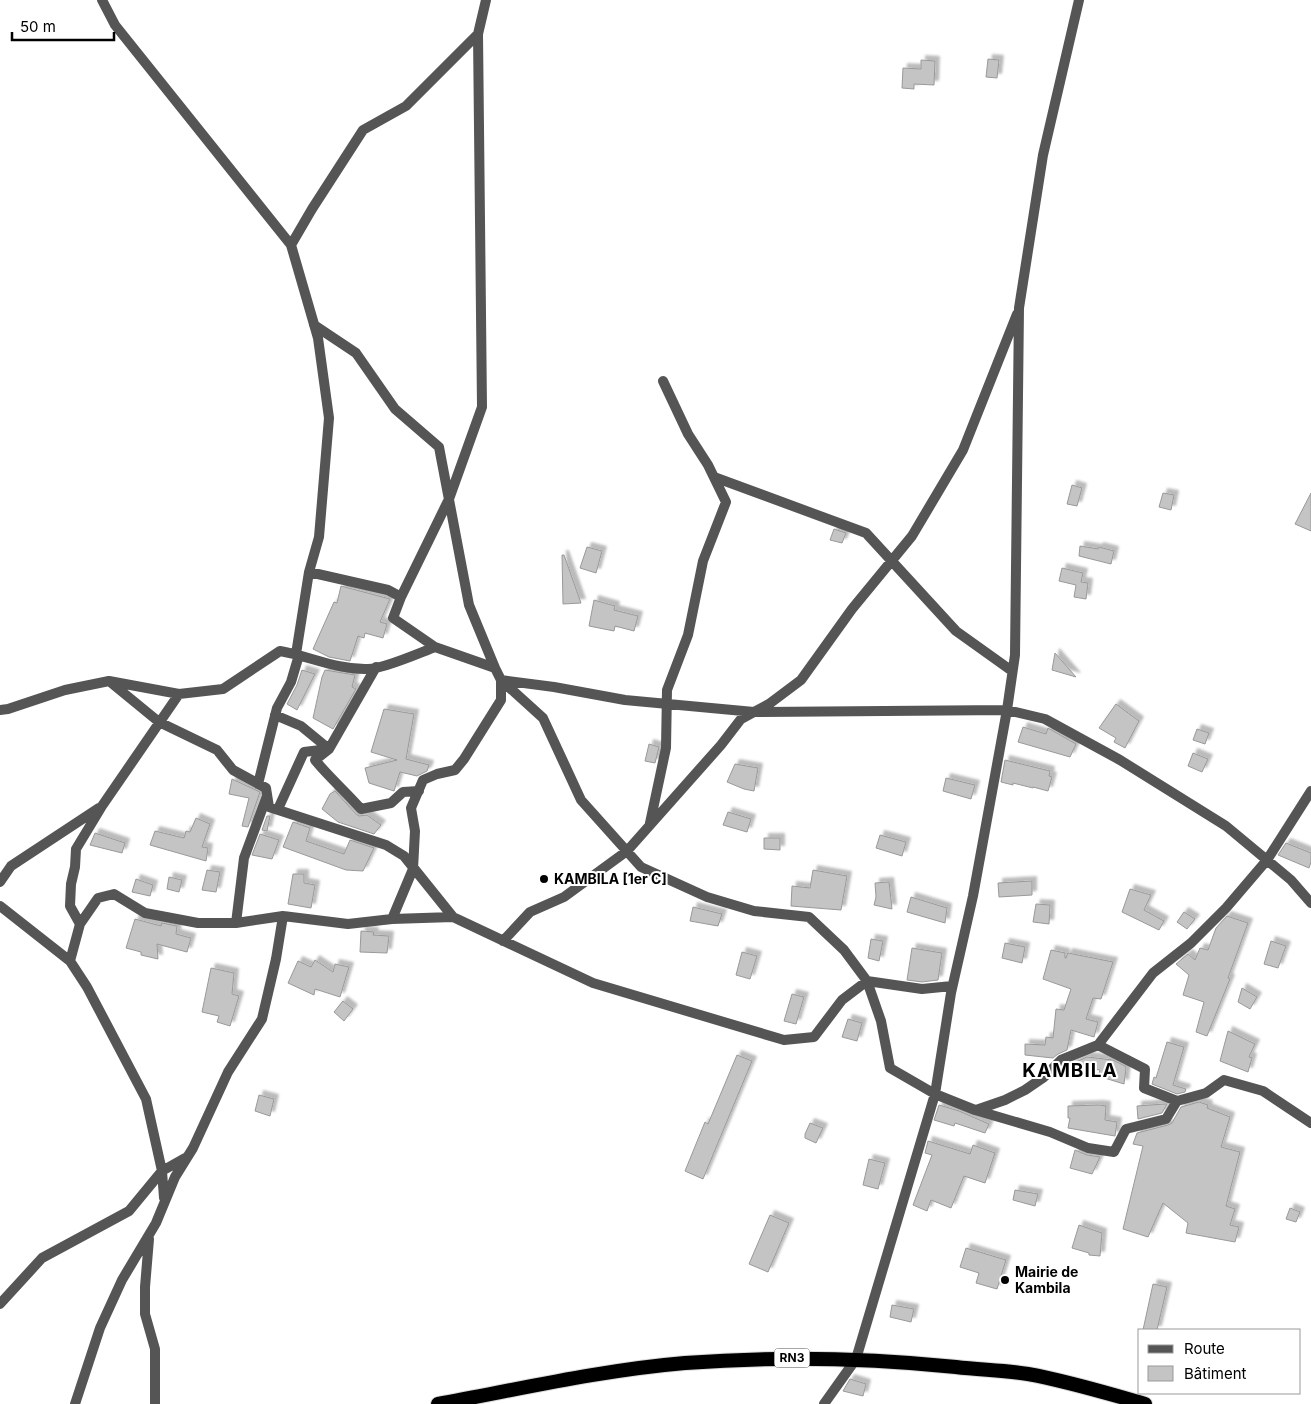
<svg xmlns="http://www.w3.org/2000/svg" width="1311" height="1404" viewBox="0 0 1311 1404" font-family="Inter,sans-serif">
<defs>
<filter id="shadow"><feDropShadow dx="4.5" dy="-4.5" stdDeviation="1" flood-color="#0004"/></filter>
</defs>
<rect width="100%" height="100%" fill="#fff"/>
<path fill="#c4c4c4" stroke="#999" filter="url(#shadow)" d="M988,59l11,1 -2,18 -11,-1z
M921,60l14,1 -1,24 -20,-1v5l-12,-1 1,-20 18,1z
M1072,485l10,3 -5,18 -10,-2z
M1163,493l11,2 -3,15 -12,-3z
M1311,493v38l-16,-7z
M834,529l12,4 -4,10 -12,-3z
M1080,546l18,3 1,-2 15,4 -3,13 -32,-8z
M587,547l15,4 -6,22 -16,-5z
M562,555h2l17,48 -18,1z
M1062,568l21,5 -2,9 7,1 -2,16 -12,-2 2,-12 -17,-4z
M341,586l49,13 -10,23 7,2 -4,14 -18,-5 -1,5 -6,-2 -8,25 -21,-4 -16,-8 21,-47 3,1z
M594,600l21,6 -1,4 24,6 -4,15 -19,-5 -1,5 -25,-5z
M1055,653l21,24 -24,-7z
M302,670l13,4 -18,36 -10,-6 10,-19z
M325,670l30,5 -3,12 4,2 -23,40 -20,-11 9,-41z
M1116,704l23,17 -14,27 -11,-6 2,-4 -17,-10z
M384,709l30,5 -8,45 23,6 -2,6 -10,5 -17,-4 -6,19 -25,-8 -4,-15 32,-8 -26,-8z
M1023,727l23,7 2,-6 28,16 -6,13 -52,-15z
M1197,729l12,4 -4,11 -12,-4z
M649,744l10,3 -4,16 -10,-2z
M1193,753l15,6 -6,13 -14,-6z
M1005,760l45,11 -1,5 3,1 -4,14 -15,-4v1l-20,-5v2l-12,-3z
M735,764l23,4 -4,23 -10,-2 -17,-7z
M946,778l29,7 -4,14 -28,-8z
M232,779l28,13 -12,35 -6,-1 7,-28 -20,-4z
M335,791l21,23 3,2 8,-1 14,10 -7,9 -36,-12 -16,-13 8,-15z
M728,812l23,7 -4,13 -24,-7z
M267,816h3l-3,15 -5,-1z
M196,818l14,6 -8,23 6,1 -2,13 -56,-16 5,-14 29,7 2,-7 4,1z
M293,822l17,6 -4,13 38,13 6,-14 24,8 -11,23 -17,-1 -63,-23z
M95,833l30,10 -3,10 -32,-8z
M260,834l19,6 -7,19 -20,-4z
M880,835l26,7 -4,14 -26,-8z
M764,838h16v12l-16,-1z
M1286,843l25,10v9l-2,6 -31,-13z
M207,870l13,2 -4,20 -14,-2z
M813,870l34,6 -6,34 -50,-4 1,-20 18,2z
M293,874h11v9l11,2 -4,23 -23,-4z
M169,877l13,3 -3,12 -12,-3z
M136,879l17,6 -3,11 -18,-4z
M1032,881v14l-33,2 -1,-14z
M889,882l3,27 -18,-4 2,-8 -1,-14z
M1130,889l21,6 -7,15 20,11 -5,9 -37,-18z
M911,897l36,11 -2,15 -38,-11z
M1036,904l14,1 -1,19 -16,-2z
M693,907l29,7 -4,12 -28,-5z
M1184,912l11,7 -8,10 -10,-7z
M1227,916l21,7 -20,55 2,1 -23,57 -11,-4 8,-30 -21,-7 6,-20 -13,-11 12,-10 7,6 5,-12 8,2 8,-22z
M135,919l26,7 1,-3 15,3 -1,8 15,4 -4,14 -30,-8 1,15 -17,-4v-3l-15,-4z
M361,931l13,1 -1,3 16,1 -2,17 -27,-1z
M871,939l12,2 -4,20 -11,-3z
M1271,941l15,5 -8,22 -14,-4z
M1005,943l20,4 -3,16 -20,-5z
M912,948l30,5 -4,27 -16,2 -15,-2z
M1051,950l14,3v5h1l2,-5 45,9 -12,37 -8,-1 -7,21 12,3 -4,15 -23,-7 -4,20 -9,4 -5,4 -28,-3v-11l20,1 1,-8 7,1 3,-29 8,1 7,-21 -28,-10z
M742,952l15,4 -7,23 -14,-4z
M315,960l18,12 2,-8 14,3 -9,30 -25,-8 -1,6 -26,-12 10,-22 13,6z
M211,968l23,5 -2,21 7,2 -9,30 -13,-4 2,-6 -17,-4z
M1242,988l15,9 -7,12 -12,-7z
M792,994l12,3 -8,27 -12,-3z
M343,1001l10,8 -9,12 -10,-9z
M848,1019l14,4 -5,18 -15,-4z
M1228,1031l27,13 -6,13 3,1 -4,14 -28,-11z
M1167,1042l17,5 -11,38 13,4 -1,3 -8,2 -25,-10 2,-7 2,1z
M737,1055l15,6 -49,118 -18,-8 20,-49 3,2z
M1087,1057l26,3 12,6 1,2 -2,16 -26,-8 2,-6 -31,-5z
M259,1095l15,4 -4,17 -15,-5z
M1199,1102l9,3 -1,3 23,9 -9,30 19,5 -14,54 9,3 -5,16 9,2 -4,15 -49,-9 2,-10 -25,-20 -15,34 -25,-8 20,-83 -10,-2 4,-11 31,-8 4,-2 9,-16z
M1165,1104h2l-5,9 -24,6 -1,-13z
M939,1105l20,6 30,13 -4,9 -30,-10 -1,3 -20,-6z
M1099,1105l7,1 -1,14 12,2 -2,14 -47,-8 2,-10h-2v-12z
M810,1123l13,5 -7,15 -11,-5v-4z
M928,1141l42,13 3,-9 22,8 -10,30 -21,-7 -13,32 -20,-8 -4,11 -14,-6 19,-50 -7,-2z
M1075,1150l12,5 13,2 -8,17 -22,-6z
M869,1159l16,4 -7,26 -15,-4z
M1015,1190l23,4 -3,12 -22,-6z
M1290,1208l10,4 -4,10 -10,-3z
M770,1215l19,8 -21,49 -19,-8z
M1079,1225l23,8 -2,23 -11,-1v-2l-17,-5z
M966,1248l40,12 -9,29 -21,-6 3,-10 -19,-6z
M1153,1284l14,3 -10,43h-14z
M892,1305l22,4 -3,13 -21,-5z
M850,1379l16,5 -3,12 -20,-5z"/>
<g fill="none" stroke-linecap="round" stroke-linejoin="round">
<g stroke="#dbdbdb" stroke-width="16">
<path id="trunk" d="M438,1404c82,-15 164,-34 247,-41 91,-7 181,-5 271,4 24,3 48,3 72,7 39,7 79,19 117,30"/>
</g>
<path stroke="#555" stroke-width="10" d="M102,0l13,25 176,220
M314,325l42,28 39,56 44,38 30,158 26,63
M714,477l152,56 90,98 56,40
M309,572l79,18 13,7 -8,21 42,29 60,21 6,12v20l-37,59 -9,11 -18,4 -14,6 -12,28 4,23 -2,38 -21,50
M401,597l48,-98 33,-92 -4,-373
M296,654l13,-82 10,-35 10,-119 -11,-80 -27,-93 21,-36 51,-79 43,-24 72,-72 8,-34
M109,681l50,41 58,28 16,20 33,18 3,19 117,38 18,11 49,61
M0,710l8,-1 57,-19 44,-9 70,13
M275,715l26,11 28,23 -14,11c14,17 31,32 46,49l30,-6 12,-11 16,-1
M258,784l19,-76 14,-26 8,-27
M278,809l26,-57 25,-3 47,-82
M650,823l16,-75 1,-58 21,-55 15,-74 23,-59 -18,-37 -20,-31 -25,-53
M0,882l11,-16 88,-58
M1311,903l-20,-23 -65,-54 -106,-66 -75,-41 -38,-9 -253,2 -129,-12 -71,-13 -53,-7 42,38 38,82 60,67 66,30 47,14 55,6 35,33 23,31 14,40 9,47 45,26 40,16 75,22 38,16 26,4 12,-23 40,-10 11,-18 29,-8 18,-13 39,11 48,32
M0,906l70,55 17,26 59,112 16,72 2,27
M236,923l8,-65 23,-62
M80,924l-10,-18 1,-22 4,-17 1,-18 26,-43 77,-112 44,-5 57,-38c29,5 57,19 88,18 15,0 51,-16 67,-22
M503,941l27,-29 34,-15 63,-46 94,-106 20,-26 28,-15 32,-24 51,-71 60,-73 51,-86 54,-136
M70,961l10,-37 18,-26 16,-4 31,19 53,10h38l47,-7 65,8 44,-5 61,-2 140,66 191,57 30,-3 28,-37 25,-19 55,8 30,-3
M1098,1045l47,24 -1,19 33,13
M976,1110l29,-10 20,-10 19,-13 17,-17 37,-15 55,-72 38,-30 35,-35 41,-48 44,-69
M149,1239l-4,48v27l10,35v55
M0,1304l42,-46 87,-47 33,-40 23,-13
M75,1404l25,-76 22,-48 34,-57 19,-46 18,-29 35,-76 34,-53 14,-60 7,-43
M824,1404l32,-45 79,-265 16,-101 22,-97 34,-186 8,-55 4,-347 24,-153 36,-155"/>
<use href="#trunk" stroke="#000" stroke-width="14"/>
</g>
<g fill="#000" stroke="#fff" stroke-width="2">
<circle cx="544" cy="879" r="5"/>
<circle cx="1005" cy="1280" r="5"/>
</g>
<g text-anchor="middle" stroke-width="4" stroke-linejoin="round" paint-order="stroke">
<rect fill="#fff" stroke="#4c4c4c" stroke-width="1" x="774.5" y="1348.5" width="35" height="19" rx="4"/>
<g font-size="12" font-weight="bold" fill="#000">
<text x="792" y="1362">RN3</text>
</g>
<g font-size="14" font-weight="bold" fill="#000" stroke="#fff" text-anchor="start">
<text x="554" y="884">KAMBILA [1er C]</text>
<text x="1015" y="1277">Mairie de<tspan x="1015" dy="16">Kambila</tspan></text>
</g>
<g font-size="19" font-weight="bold" letter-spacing="1" fill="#000" stroke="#fff">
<text x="1070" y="1077">KAMBILA</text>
</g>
</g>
<rect x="1138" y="1329" width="162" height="65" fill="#ffffff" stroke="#999999"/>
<rect x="1148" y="1345" width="25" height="8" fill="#555555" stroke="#999999"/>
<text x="1184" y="1354" font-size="15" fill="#000000">Route</text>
<rect x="1148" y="1366" width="25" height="15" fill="#c4c4c4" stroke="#999999"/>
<text x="1184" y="1379" font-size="15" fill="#000000">Bâtiment</text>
<path d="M12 32v8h102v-8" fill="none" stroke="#000000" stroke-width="2.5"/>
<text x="20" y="32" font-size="15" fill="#000000" stroke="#ffffff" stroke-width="4" paint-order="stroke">50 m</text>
</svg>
